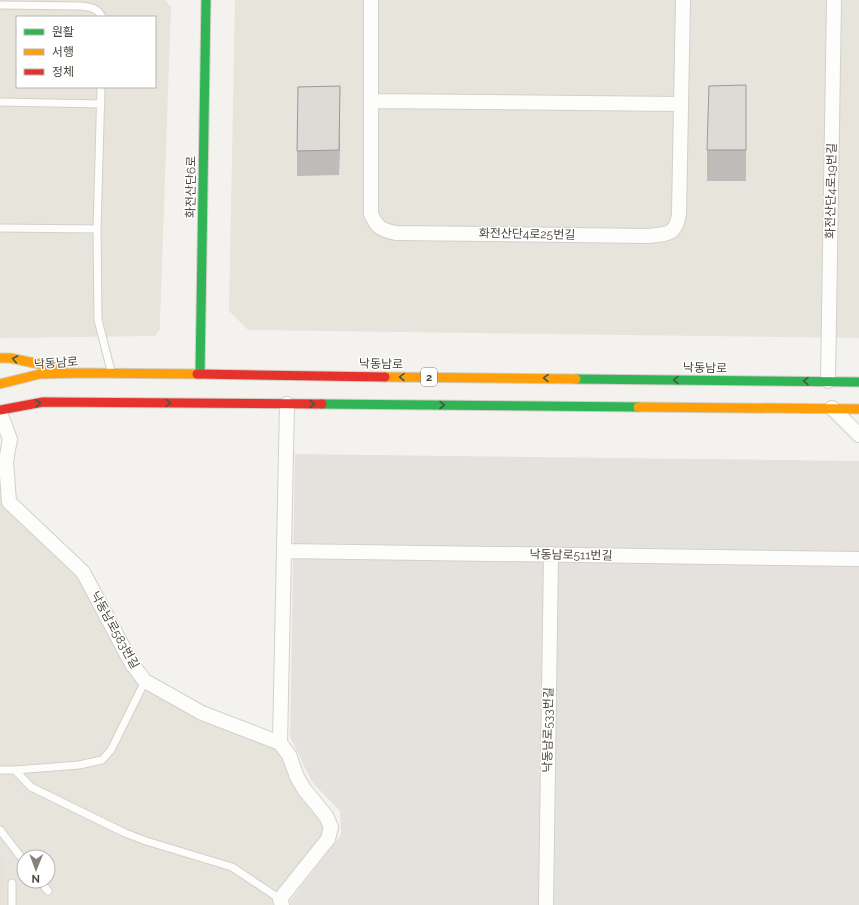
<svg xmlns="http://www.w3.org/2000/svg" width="859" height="905" viewBox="0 0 859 905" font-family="Raleway,'Noto Sans KR',sans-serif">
<rect width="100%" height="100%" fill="#f3f2ee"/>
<path fill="#e7e4dc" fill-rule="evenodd" d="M0,0h165l6,7 -11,314v8l-5,7 -155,2zM17,17h138v70h-138z
M235,0h624v338l-611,-8 -19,-19z
M0,471l5,35 75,71 48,92 149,77 48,82 -3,13 -45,51 -4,13h-269v-49l-4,1zM24,857h24v24h-24z"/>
<path fill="#e5e2de" d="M295,454l564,7v444h-570v-3l52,-67 -1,-24 -28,-29 -22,-45z
M4,856v49h-4v-48z"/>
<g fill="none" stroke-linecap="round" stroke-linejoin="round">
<g stroke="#d1d0cc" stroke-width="9">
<path id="lane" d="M0,5l81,1c9,1 17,2 21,11
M101,87l-4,142 1,91 13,51
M0,102l101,2
M0,228l97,1
M0,770h15l64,-5 23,-5 9,-10 34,-69
M15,770l16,17 94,46 21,8 86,26 48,32
M0,830l24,31
M40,881l8,10
M12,905v-22"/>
</g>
<g stroke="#d1d0cc" stroke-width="16">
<path id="street" d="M371,0v214c6,14 11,16 25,19l253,3c18,-2 27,-1 30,-22l4,-214
M371,101l309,3
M828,381l6,-381
M832,408l27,27
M0,413l10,26 -4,22 3,41 74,70 49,92 13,17 57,32 78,30 9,12 8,22 7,12 22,27 5,11 -3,12 -48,60 2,6
M284,551l575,8
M280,743l7,-339
M546,905l5,-351"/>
</g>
<g stroke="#d2cfc5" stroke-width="11">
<path id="fast" d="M200,374l6,-374
M576,379l283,3
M322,404l316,3"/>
</g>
<g stroke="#d2cfc5" stroke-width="11">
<path id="slow" d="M0,358h10l53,11
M385,377l191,2
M0,384l40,-10 40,-1 117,1
M638,407l221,2"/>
</g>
<g stroke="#d2cfc5" stroke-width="11">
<path id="jam" d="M197,374l188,3
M0,410l43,-8 279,2"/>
</g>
<use href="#lane" stroke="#fdfdfc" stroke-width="7"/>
<use href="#street" stroke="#fdfdfc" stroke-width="14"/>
<use href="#fast" stroke="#30b455" stroke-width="9"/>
<use href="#slow" stroke="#ff9f0a" stroke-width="9"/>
<use href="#jam" stroke="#e5322d" stroke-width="9"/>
</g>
<path fill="#bebcb8" d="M340,111l-1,64 -42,1v-25z
M707,150h39v31h-39z"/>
<path fill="#9b9996" d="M340,86v25l-1,64v-25z"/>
<path fill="#dddbd6" stroke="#9b9996" d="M746,85v65h-39l2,-64z
M340,86l-1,64 -42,1 1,-64z"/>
<defs><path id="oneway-chevron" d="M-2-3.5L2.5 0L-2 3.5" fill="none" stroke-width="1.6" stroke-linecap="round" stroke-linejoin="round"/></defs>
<g stroke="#445b3f">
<use href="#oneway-chevron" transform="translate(15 359) rotate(-169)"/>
<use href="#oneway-chevron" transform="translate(402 377) rotate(-179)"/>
<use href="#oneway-chevron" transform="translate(546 378) rotate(-179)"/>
<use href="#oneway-chevron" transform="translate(676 380) rotate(-179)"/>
<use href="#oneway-chevron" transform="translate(806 381) rotate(-179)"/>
<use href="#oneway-chevron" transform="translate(38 403) rotate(-8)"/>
<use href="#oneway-chevron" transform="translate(168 403) rotate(1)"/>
<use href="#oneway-chevron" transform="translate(312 404)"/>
<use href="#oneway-chevron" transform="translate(442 405)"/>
</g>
<g text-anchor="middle" stroke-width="3" stroke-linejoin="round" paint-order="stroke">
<rect fill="#fff" stroke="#807d75" stroke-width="1" x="421" y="368" width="16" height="18" rx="3"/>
<g font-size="11" font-weight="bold" fill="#49453a">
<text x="429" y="381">2</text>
</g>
<g font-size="12" fill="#49453a" stroke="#fff">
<text transform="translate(191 187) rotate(-89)" y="4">화전산단6로</text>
<text transform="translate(831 191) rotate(-89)" y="4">화전산단4로19번길</text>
<text transform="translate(527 234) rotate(1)" y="4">화전산단4로25번길</text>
<text transform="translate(56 363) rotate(-4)" y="4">낙동남로</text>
<text transform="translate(381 364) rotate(1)" y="4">낙동남로</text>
<text transform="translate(705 368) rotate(1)" y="4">낙동남로</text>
<text transform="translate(571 555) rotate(1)" y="4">낙동남로511번길</text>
<text transform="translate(115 630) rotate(61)" y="4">낙동남로583번길</text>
<text transform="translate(548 730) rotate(-89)" y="4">낙동남로533번길</text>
</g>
</g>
<rect x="16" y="16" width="140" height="72" fill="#ffffff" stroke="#b6b5b0"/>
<rect x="24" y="29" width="20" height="6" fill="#30b455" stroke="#b6b5b0"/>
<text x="52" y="36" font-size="12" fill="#49453a">원활</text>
<rect x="24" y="49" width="20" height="6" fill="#ff9f0a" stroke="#b6b5b0"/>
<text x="52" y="56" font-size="12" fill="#49453a">서행</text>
<rect x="24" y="69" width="20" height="6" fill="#e5322d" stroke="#b6b5b0"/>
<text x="52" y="76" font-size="12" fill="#49453a">정체</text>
<g transform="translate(36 869) rotate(181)"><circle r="19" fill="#ffffff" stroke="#b6b5b0"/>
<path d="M0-3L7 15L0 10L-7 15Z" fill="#848279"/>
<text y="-6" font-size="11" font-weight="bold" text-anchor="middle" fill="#49453a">N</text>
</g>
</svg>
